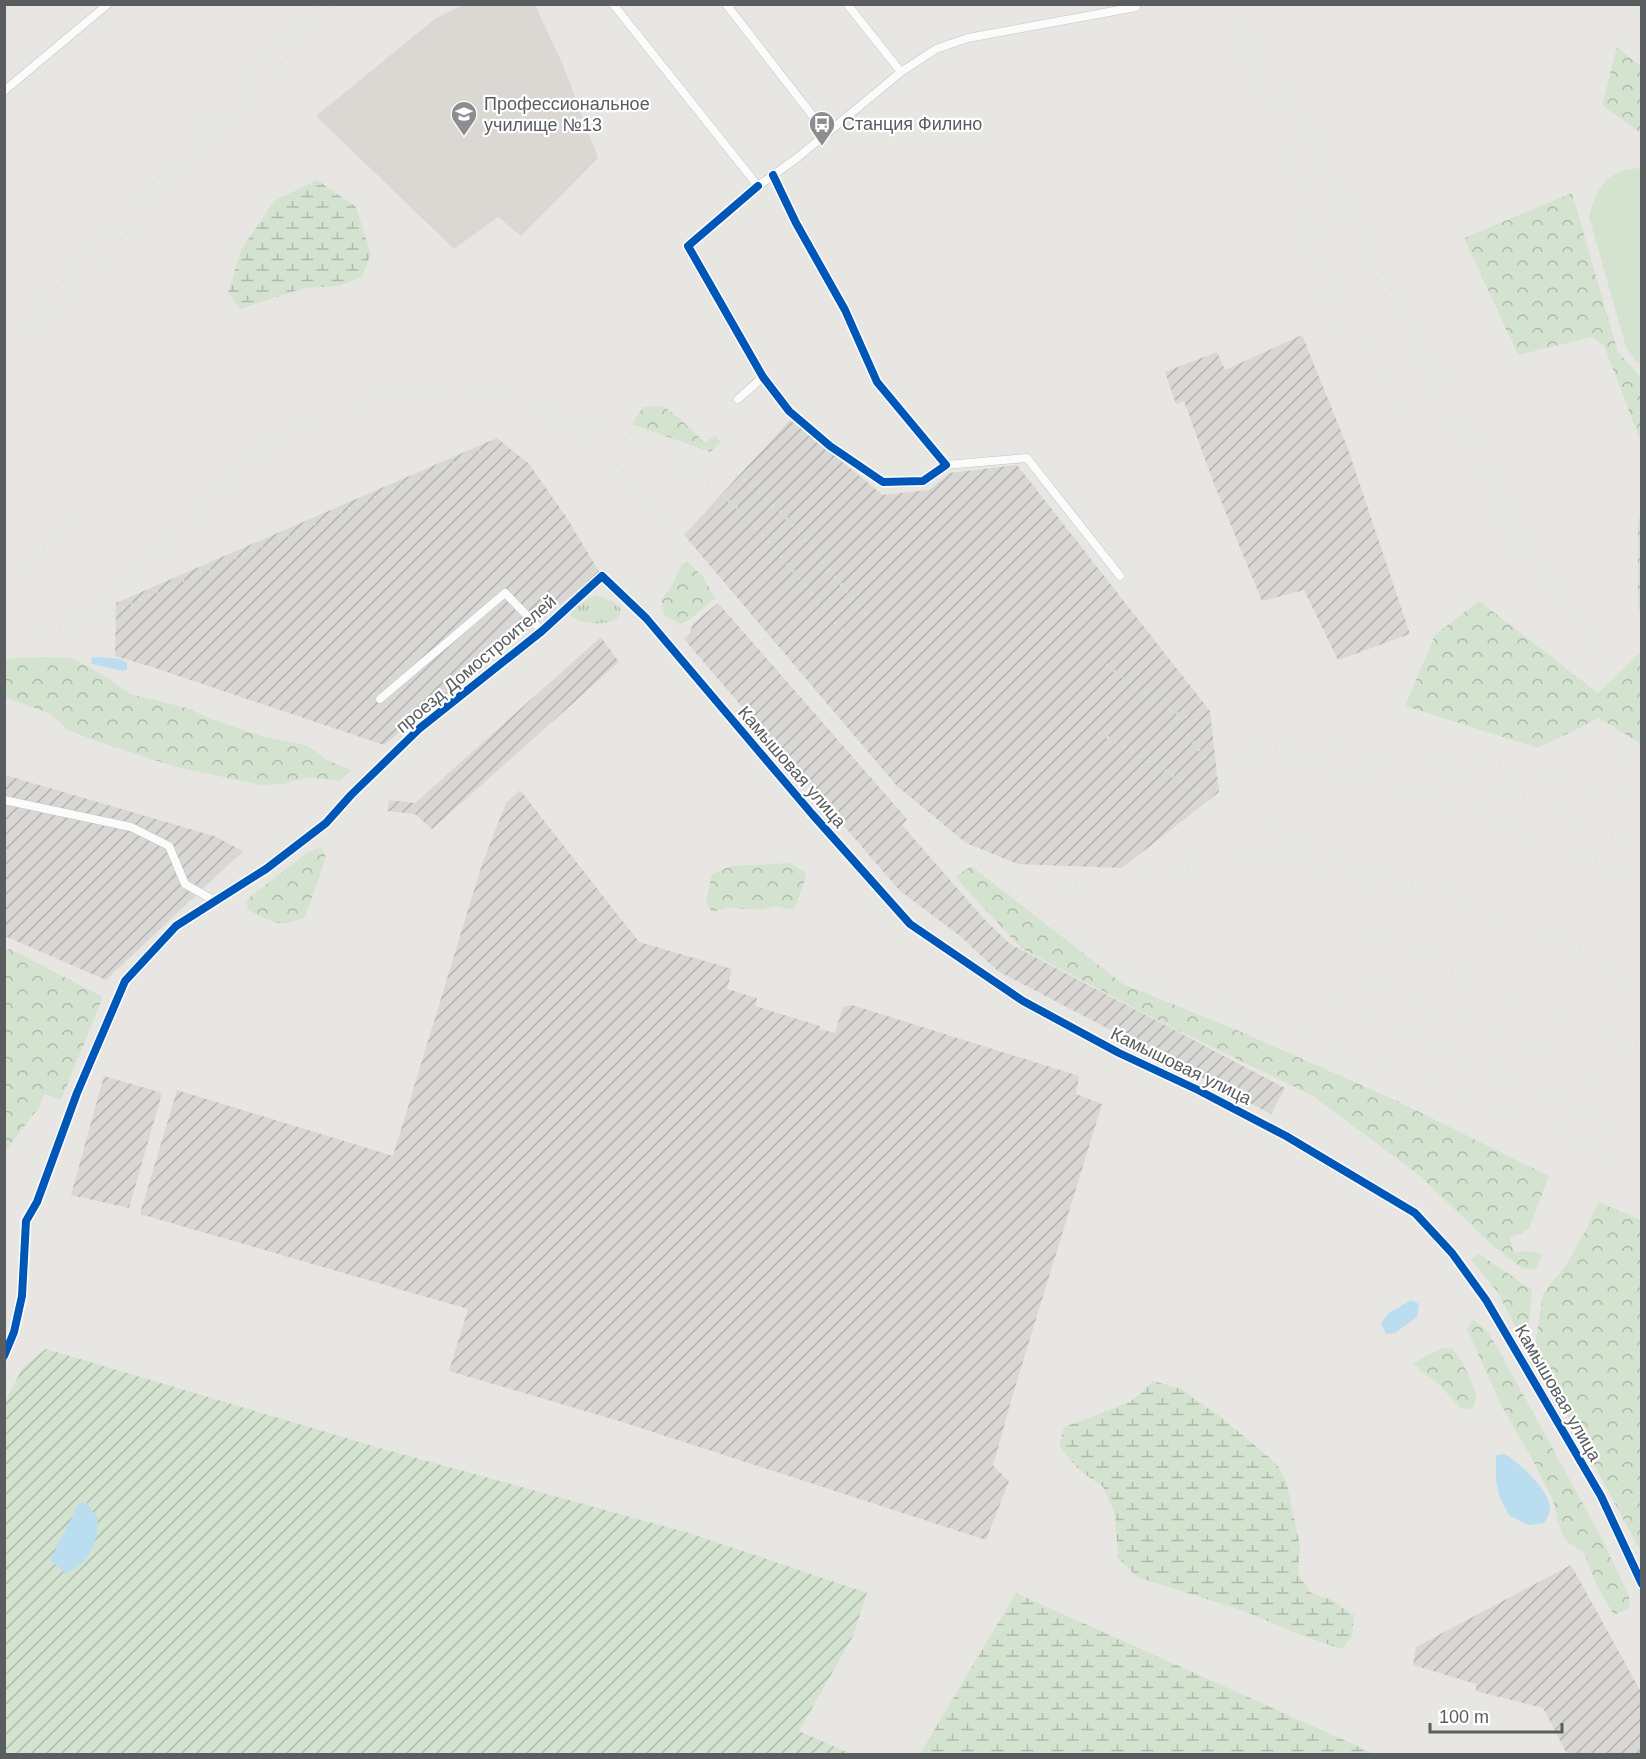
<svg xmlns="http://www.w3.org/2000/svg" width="1646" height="1759" viewBox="0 0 1646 1759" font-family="Helvetica,sans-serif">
<defs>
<pattern id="industrial-furrows" width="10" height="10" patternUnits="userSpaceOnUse" patternTransform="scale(1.5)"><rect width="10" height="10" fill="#d9d7d4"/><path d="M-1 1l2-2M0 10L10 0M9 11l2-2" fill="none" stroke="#b3b2af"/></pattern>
<pattern id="grass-tufts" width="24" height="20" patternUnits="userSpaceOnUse" patternTransform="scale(1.5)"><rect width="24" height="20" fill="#d3e3cf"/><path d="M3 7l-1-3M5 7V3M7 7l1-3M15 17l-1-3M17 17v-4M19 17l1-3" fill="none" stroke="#aebbab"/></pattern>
<pattern id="forest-crowns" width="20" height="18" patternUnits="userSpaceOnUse" patternTransform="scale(1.5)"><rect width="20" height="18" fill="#d3e3cf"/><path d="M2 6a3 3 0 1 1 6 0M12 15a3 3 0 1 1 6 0" fill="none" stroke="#aebbab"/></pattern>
<pattern id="wetland-marsh" width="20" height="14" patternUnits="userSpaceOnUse" patternTransform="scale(1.5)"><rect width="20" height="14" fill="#d3e3cf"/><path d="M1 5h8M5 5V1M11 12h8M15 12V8" fill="none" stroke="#aebbab"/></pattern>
<pattern id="garden-furrows" width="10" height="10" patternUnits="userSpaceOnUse" patternTransform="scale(1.5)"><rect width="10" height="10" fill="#d3e3cf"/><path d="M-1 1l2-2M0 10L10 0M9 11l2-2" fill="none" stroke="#aebbab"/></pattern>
</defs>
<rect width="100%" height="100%" fill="#e8e6e3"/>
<path fill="url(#industrial-furrows)" d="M1302,335l45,111 63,188 -72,26 -34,-70 -42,11 -48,-117 -30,-83 -8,3 -11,-32 52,-20 8,18z
M790,420l93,75 46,-5 21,-17 67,-8 193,246 9,81 -97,76 -104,-4 -52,-21 -69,-57 -213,-251z
M497,438l32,26 36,51 35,58 -216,172 -232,-78 -37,-11 1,-53z
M718,603l189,216 -5,6 82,94 26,25 275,144 -14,26 -273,-143 -38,-35 -61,-46 -215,-251 6,-6 3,-9z
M601,637l18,25 -187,167 -17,-15 -28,-3 2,-11 26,3z
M5,775l209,61 29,15 -137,129 -101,-44z
M520,790l119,152 93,27 -5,20 30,9 -2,8 65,20 -1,3 16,4 8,-26 9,-2 227,71 -3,18 26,10 -89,290 -20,72 16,15 -23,59 -367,-119 -170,-50 19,-62 -328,-95 37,-124 216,66 89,-292 24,-61z
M104,1076l58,17 -33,115 -58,-13z
M1571,1565l70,127v62h-74l-24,-46 -67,-17v-7l-63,-19 3,-18z"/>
<path fill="#dbd8d3" d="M463,5h72l28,60 35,93 -77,78 -23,-19 -44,32 -138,-133 120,-98z"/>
<path fill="url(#grass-tufts)" d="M596,595l17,6 8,8 -2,9c-15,8 -35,7 -49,-2l2,-8z"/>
<path fill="url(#forest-crowns)" d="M1617,47l24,19v67l-39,-28z
M1572,193l46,159 23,26v64l-37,-96 -12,-9 -74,18 -54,-117z
M663,406l17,13 25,24 10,-8 6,7 -11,10 -78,-28 11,-17z
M1641,512v105l-3,-11v-85z
M688,562l15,15 12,21 -26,22 -9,4 -16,-9 -3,-15 10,-13 11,-23z
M1479,601l119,92 43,-41v92l-42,-26 -61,30 -133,-42 30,-71z
M40,657l32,1 36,20 22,16 57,14 27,12 50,17 42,8 23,16 23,9 -13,11 -31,-4 -25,7 -22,1 -85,-18 -77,-25 -31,-12 -17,-16 -46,-17v-38z
M321,847l5,10 -21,60c-25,12 -33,5 -57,-7l-2,-10 61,-47z
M789,863l17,10 -3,14 -9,23 -19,-4 -14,4 -34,-2 -15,4 -6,-11 6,-27 19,-8z
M971,866l152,118 116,47 158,70 152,75 -20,53 -19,9 4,14 16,-1 13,3 -8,16 -13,-2 -29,-22 -73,-70 -107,-80 -150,-73 -142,-75 -66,-71z
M10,949l93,48 -42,103 -17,-6 -4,12 -35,45 -1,-199z
M1598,1202l43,18v332l-107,-199 9,-59 23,-29 20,-35z
M1478,1253l54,37 -3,37 -9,9 -23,-45 -26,-31z
M1473,1319l14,12 10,16 103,188 29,61 1,12 -16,7 -16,-27 -14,-35 -19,-13 -7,-18 -5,-22 -23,-45 -28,-48 -35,-78z
M1444,1348h8l11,15 14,33 -4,13 -12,-1 -23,-24 -25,-20 18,-11z"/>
<path fill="url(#wetland-marsh)" d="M317,180l39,27 15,47 -9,23 -23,9 -35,2 -64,21 -12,-16 13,-43 33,-49z
M1153,1381l28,8 37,26 59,49 10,20 13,62 -2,28 13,19 21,7 22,15 -2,21 -10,13 -39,-13 -59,-25 -107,-34 -19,-19 -3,-44 -12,-27 -24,-17 -20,-24 5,-19 64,-24 10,-7z
M1016,1593l359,161h-455z"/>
<path fill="#d3e3cf" d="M1641,168h1l-1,197 -6,-5 -9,-13 -37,-130c8,-31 18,-47 52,-49z"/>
<path fill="url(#garden-furrows)" d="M46,1349l337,100 306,84 178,60 -14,43 -54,95 52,23h-846v-352l18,-35z"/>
<path fill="#baddf0" d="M99,657l21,2 7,4v6l-4,2 -31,-7 -1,-6z
M1411,1300l8,4 -2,13 -22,16 -9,1 -5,-11 8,-10z
M1505,1454c14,9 45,36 45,55 0,4 -4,10 -5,14l-17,2 -19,-10 -10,-19 -3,-17v-24z
M86,1502l12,16c-1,27 -7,44 -33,55l-15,-13 29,-57z"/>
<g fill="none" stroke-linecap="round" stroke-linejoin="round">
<g stroke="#c4c3c4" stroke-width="9">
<path id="street" d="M613,4l145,182 39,-28 104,-86 35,-23 32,-11 168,-31 -1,-3
M726,4l100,129
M847,4l54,68
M4,91l104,-87
M758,186l-70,60 75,131 26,34 41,35 53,36 40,-1 23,-16 -69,-83 -32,-72 -49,-87 -23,-48
M738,399l25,-22
M946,465l81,-7 93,118
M380,699l125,-106 37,38
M4,800l127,27 38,19 16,38 30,17
M4,1356l10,-24 8,-36 4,-75 11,-19 40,-109 48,-112 51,-55 90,-57 60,-46 25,-28 69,-67 122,-97 60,-55 44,42 166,196 98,110 113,77 96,52 79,37 88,46 129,77 37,40 34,47 115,196 41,88"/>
</g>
<use href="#street" stroke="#fcfbfb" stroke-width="8"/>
<path stroke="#e0e0e0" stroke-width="3" stroke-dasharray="1.5 8" stroke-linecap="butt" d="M1231,4l15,58 23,51 81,209 47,87
M1245,4l19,59 255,485 4,5
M1289,85l80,160 129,240 41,86 55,79 48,43
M1303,223l42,138
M4,344l313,-340
M4,365l332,-361
M505,394l34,14 29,18 59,48 229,275 53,55 121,104 43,31 63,36 363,134 143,60
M553,410l107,44 31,16 12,8 34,30 36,39 73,88
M630,433l67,22 46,24 40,35 85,103
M4,590l76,-79
M41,635l66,-21 377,-164
M4,637c38,-10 78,-21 110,-43 38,-26 65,-64 96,-97 77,-81 191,-132 303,-101
M1106,665l65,46 85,32 36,5
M1171,711l66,92 44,35 42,21
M1099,732l153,91
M1603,744l39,16
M1274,754c38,-2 78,-5 115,2 87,17 170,58 253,92
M1232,757l76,7 62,12 62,19 210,84
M1433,760l64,5 132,30 13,6
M977,855l46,24 60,8 62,-14 100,-16 86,6 116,32 125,50 70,17
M1302,868l44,9 50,19
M1372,937l270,112
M1578,950l64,46
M1350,976l292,118
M1334,1005l308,129"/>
<g stroke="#fff" stroke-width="11">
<path id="cycleway" d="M758,186l-70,60 75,131 26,34 41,35 53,36 40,-1 23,-16 -69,-83 -32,-72 -49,-87 -23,-48
M4,1356l10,-24 8,-36 4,-75 11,-19 40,-109 48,-112 51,-55 90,-57 60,-46 25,-28 69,-67 122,-97 60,-55 44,42 166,196 98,110 113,77 96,52 79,37 88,46 129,77 37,40 34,47 115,196 41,88"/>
</g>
<use href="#cycleway" stroke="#0057b8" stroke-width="8"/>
</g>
<defs>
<g id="university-pin" transform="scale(1.35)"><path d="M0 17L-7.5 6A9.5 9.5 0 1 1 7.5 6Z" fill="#8b8d8e" stroke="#fff"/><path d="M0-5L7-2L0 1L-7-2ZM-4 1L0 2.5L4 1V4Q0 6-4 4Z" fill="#fff"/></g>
<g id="bus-pin" transform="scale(1.35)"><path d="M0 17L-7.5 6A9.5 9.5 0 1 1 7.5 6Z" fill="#8b8d8e" stroke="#fff"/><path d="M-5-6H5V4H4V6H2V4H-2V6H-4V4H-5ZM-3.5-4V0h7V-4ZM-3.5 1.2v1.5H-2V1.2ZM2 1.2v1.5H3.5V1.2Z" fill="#fff"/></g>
</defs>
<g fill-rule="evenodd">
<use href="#university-pin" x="464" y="114"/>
<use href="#bus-pin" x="822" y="124"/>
</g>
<g text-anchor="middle" stroke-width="4.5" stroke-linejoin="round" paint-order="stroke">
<g font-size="18" fill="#595d60" stroke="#fff" text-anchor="start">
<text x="484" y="110">Профессиональное<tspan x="484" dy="21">училище №13</tspan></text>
<text x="842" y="130">Станция Филино</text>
</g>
<g font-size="18" fill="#595d60" stroke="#fff">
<text transform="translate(476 664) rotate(-40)" y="6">проезд Домостроителей</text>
<text transform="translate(792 767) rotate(49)" y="6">Камышовая улица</text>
<text transform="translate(1181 1066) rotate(26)" y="6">Камышовая улица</text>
<text transform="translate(1558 1393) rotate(60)" y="6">Камышовая улица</text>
</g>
</g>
<rect width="1646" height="1759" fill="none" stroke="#595d60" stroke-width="12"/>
<path d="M1430 1723v9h132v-9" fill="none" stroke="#595d60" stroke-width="3"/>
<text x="1439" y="1723" font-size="18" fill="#595d60" stroke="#ffffff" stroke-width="4.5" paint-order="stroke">100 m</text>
</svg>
